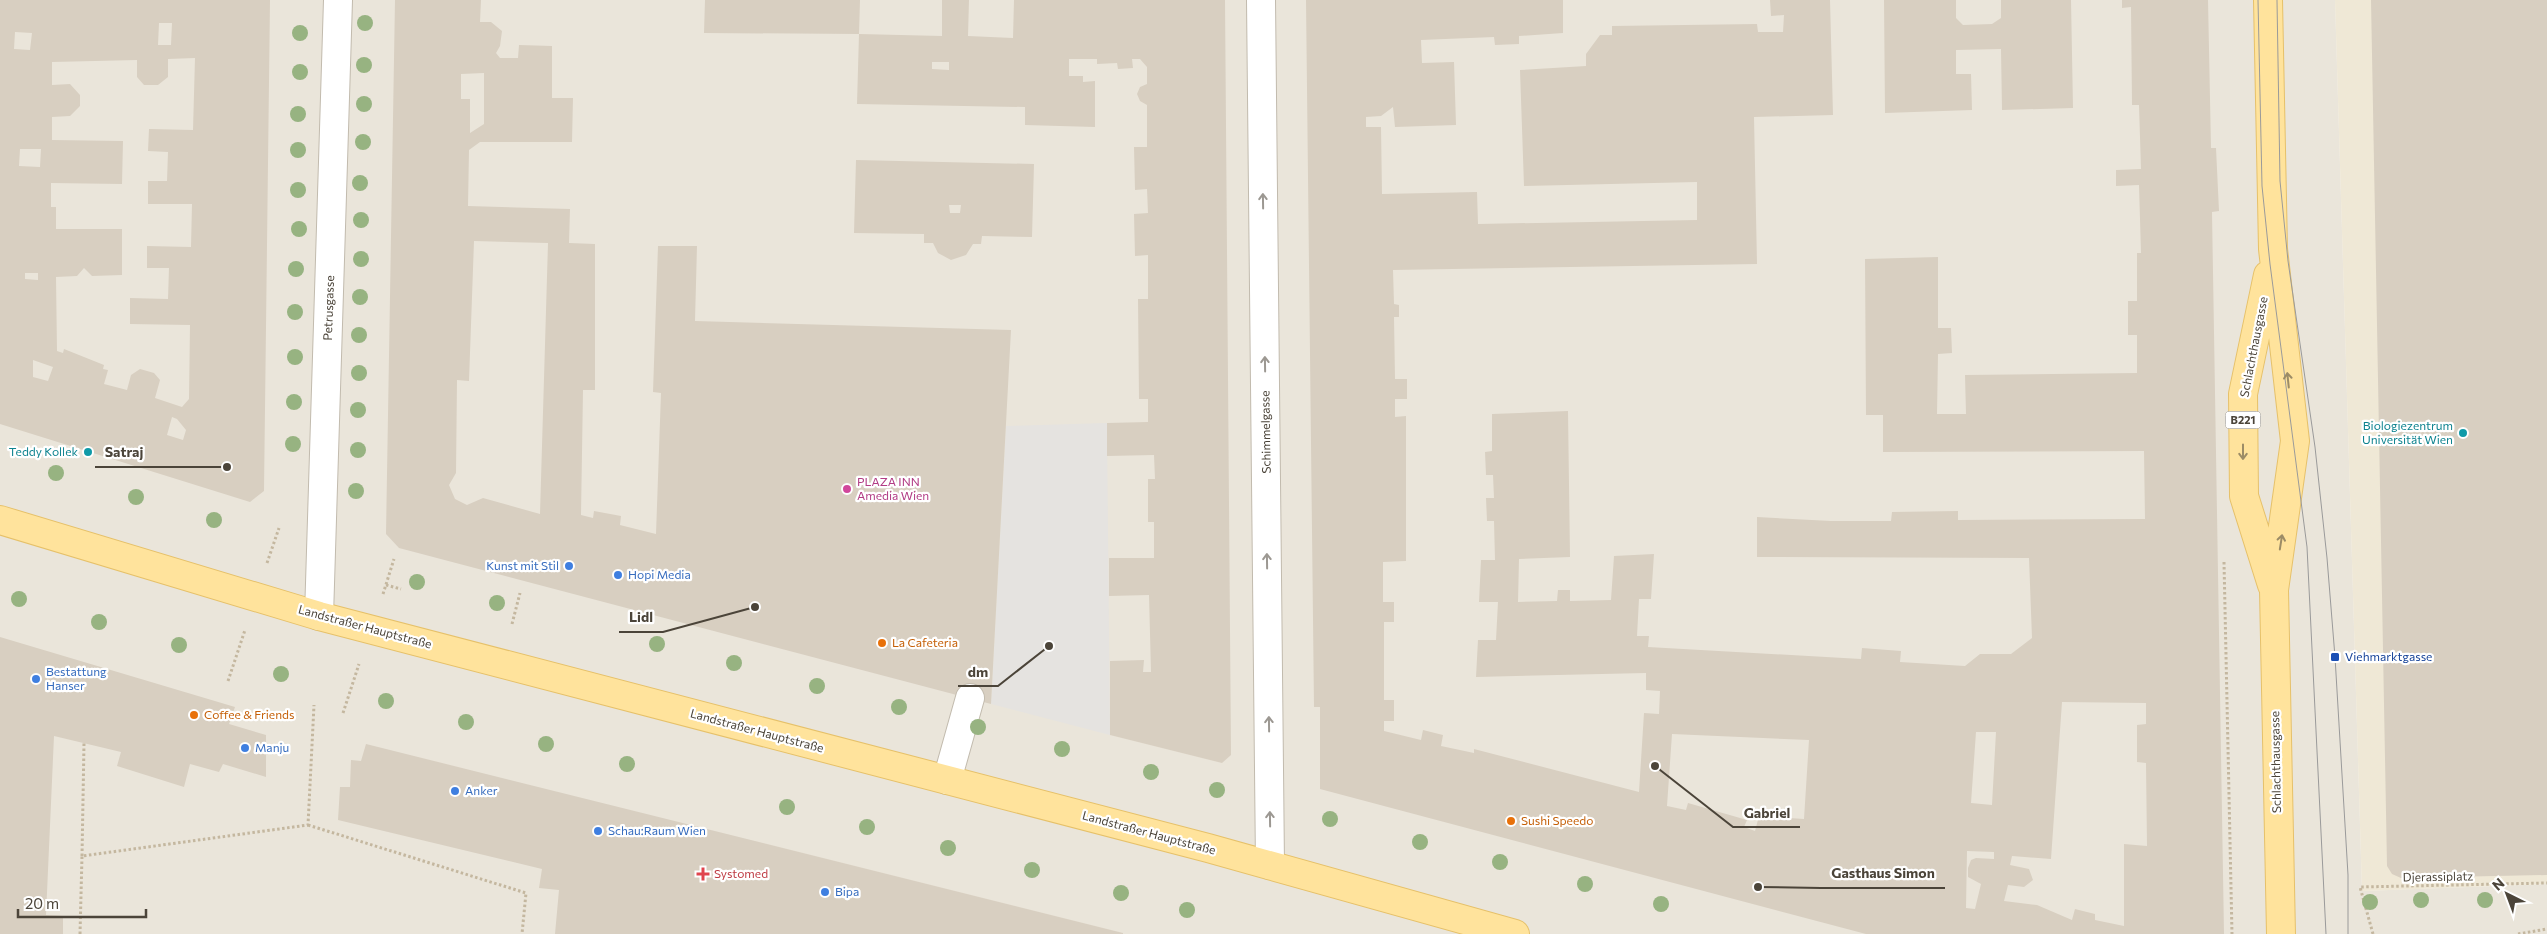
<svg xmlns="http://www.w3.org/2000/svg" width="2547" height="934" viewBox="0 0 2547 934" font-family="Commissioner,sans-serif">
<rect width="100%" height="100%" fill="#f6f3ec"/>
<path fill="#eae5da" d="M0,0h2335l27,891 185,-7v50h-2547z"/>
<path fill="#efe8d6" d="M2335,0h212v884l-185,7z"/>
<path fill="#e5e3e0" d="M1107,423l3,312 -119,-31 15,-278z"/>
<path fill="#d8cfc1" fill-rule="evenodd" d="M0,0h270l-6,491 -14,11 -250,-78zM159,23h13l-1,22h-13zM15,32l17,1 -2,17 -16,-1zM195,58l-2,72 -44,-1 -1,22 20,1 -1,29h-19v23h44l-1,43 -44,-1v22h22l-1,31 -38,-1v26l60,1 -1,74 -7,8 -27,-9 5,-18 -6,-7 -14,-4 -9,6 -4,15 -23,-6 4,-14 -5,-1 1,-4 -40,-16 -1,4 -6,-2 -1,-74 21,-1 7,-8 8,8 30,-1v-46h-66v-22h-5v-24l71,1 1,-43 -71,-1v-23l18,-1 10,-10v-11l-10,-11 -18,1v-23l85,-2v17l7,8h14l10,-8v-18zM20,149h21l-1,18 -21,-1zM25,273h13v7l-13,-1zM33,360l20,7 -5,14 -15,-4zM172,417l5,2 9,11 -3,10 -16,-5z
M395,0h86l-1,22h11l11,9 -2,15 -4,7 4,5h18l1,-13 33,1v52h21l-1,44h-92l-11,8 -1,56 102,3 -1,34 26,1v146h-12l-2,125 12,3 1,-7 27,5 -1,9 36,9 5,-141 -8,-1 5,-146h39l-2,75 316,9 -20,374 -592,-156 -13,-14zM484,73v51l-14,9v-34h-9v-25zM474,241l74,2 -8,271 -57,-16 -16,7 -12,-6 -6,-14 7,-12 1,-93 12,1z
M705,0h155l-1,34 -155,-1z
M942,0h27l-1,36 45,2 1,-38h211l6,755 -9,8 -112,-28v-74l34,-1 -1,12h8l-2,-77 -40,1v-38h45v-36h-6v-43h7l-1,-24 -47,1v-33l41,-1v-23h-9l-1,-100h10v-44l-13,1 -1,-42 14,-1 -1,-24 -12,1 -1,-43h13v-42l-7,-4 -3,-7 3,-7 7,-3v-17l-7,-8h-8l1,9 -15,1 -1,-6 -20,1v-5h-28v17h14v6l12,-1v46l-70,-2v-18l-168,-3 2,-70 83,2zM932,62h17v8l-17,-1z
M1306,0h257v33l-44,3v8l-24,1 -1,-8 -73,3 1,23 32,-1 2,63 -61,2 -2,-20 -12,9 -15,1v10h15l1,67 95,-2 1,32 219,-4v-38l-173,4 -4,-116 66,-4v-12l14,-19h12v-9l145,-2 1,8h25l1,-17 -13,1 -1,-16h60l3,115 -79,2 3,147 -364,6 1,34 5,1v12h-5l1,62h12v20h-12v18l11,-1v145l-23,1v40h11v20h-10v78h10v21h-10v10l37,9 2,-10 20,5 -2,11 33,7v-4l165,43 5,-79 15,1 1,-23 -14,-1v-17l-170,4 2,-37h18l2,-38h-19l2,-42h14l-1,-39h-7l-1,-23h8l-1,-23h-7l-1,-23 7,-1v-37l76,-3 2,146 -51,2 -1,43 39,-1 1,-11h12v11l41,-1 3,-44 40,-2 -3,45h-12l-2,37h12l-1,11 213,12 1,-11 39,3 -1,11 65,4 15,-12h31l21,-16 -3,-80 -272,-1v-40l74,4h60l1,-9 66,-1v9l187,-1 -1,-68 -261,1v-37h-17l-1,-156 73,-2v71h13l1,25 -14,1 -1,60h29l-1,-39 172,-2v-38h-9v-34h9v-48h4l-2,-68 -23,1v-16l25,-1 -2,-64h-7l-1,-98 -9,1v-8h86l3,148h5l3,63 -7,1 12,722h-358l-546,-145v-82h-6zM2062,702l84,1v21l-9,1v37l9,1 1,83 -23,-2v82l-29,-6v-6l-20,-5 -3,11 -35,-15 -33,-4 4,-16 16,2 9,-7 -4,-11 -19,-4 2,-9 39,3zM1976,732h20l-4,73 -21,-2zM1672,734l137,6 -5,79 -45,-3 -4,15 -11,-4 3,-7 -59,-17 -2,7 -19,-4zM1967,851l27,1v7l-18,-1 -5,2 -3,8v9l13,7 -6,25 -9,-1z
M1884,0h72v18l7,7 29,-1 9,-6v-18h70l2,108 -71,2 -1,-61 -45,1v24h15l1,36 -87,3z
M2371,0h176v875l-146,3 -9,-4 -5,-8z
M856,160l178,4 -2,73 -50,-1 -1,8h-8l-7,11 -15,5 -13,-7 -5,-10h-9v-9l-70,-1zM949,205h12l-1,8h-10z
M0,637l235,70 -6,17 37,11v42l-43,-13 -4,8 -29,-8 -6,23 -67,-21 4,-14 -67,-16 -8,179 17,1v18h-63z
M366,744l757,189v1h-568l4,-44 -20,-2 3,-19 -204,-49 2,-33h10l1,-27 10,1z"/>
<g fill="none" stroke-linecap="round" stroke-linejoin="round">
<g stroke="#c2bbae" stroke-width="30">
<path id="minor" d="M1261,0l9,865
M319,616l19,-616
M947,780l23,-82"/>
</g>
<g stroke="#e6c16a" stroke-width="30">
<path id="major" d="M2268,0l5,249 22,192 -21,149 7,344
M2268,275l-25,119 1,102 28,89
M0,520l319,96 889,232 307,86"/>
</g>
<path stroke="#c4b79f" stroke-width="3" stroke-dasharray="2.5 2.5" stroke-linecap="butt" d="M2224,562l8,372
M267,563l12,-35
M386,585l15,4
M383,594l11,-35
M512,624l8,-31
M228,681l17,-51
M343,713l16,-49
M308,825l218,68 -4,41
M82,856l2,-113
M80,934l2,-78 226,-31 6,-120
M2373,934l-13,-47 187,-4
M2518,934l29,-5"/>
<use href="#minor" stroke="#fff" stroke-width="28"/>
<use href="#major" stroke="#ffe39c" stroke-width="28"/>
<path stroke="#9a9a9a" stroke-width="1" d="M2258,0l4,186 8,78 37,283 19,387
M2277,0l3,181 8,80 27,186 12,111 8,99 13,218v59"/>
</g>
<g fill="#97b381">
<circle cx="365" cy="23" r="8"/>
<circle cx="300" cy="33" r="8"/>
<circle cx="364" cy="65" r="8"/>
<circle cx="300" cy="72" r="8"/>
<circle cx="364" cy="104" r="8"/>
<circle cx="298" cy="114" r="8"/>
<circle cx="363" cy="142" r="8"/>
<circle cx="298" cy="150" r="8"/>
<circle cx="360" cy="183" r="8"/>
<circle cx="298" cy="190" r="8"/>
<circle cx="361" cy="220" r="8"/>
<circle cx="299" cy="229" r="8"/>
<circle cx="361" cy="259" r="8"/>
<circle cx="296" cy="269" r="8"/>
<circle cx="360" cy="297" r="8"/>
<circle cx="295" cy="312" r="8"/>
<circle cx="359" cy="335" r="8"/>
<circle cx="295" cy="357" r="8"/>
<circle cx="359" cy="373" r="8"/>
<circle cx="294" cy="402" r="8"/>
<circle cx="358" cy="410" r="8"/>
<circle cx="293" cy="444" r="8"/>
<circle cx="358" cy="450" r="8"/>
<circle cx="56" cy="473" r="8"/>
<circle cx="356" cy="491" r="8"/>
<circle cx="136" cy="497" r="8"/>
<circle cx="214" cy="520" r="8"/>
<circle cx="417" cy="582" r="8"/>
<circle cx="19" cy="599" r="8"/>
<circle cx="497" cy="603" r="8"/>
<circle cx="99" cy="622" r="8"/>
<circle cx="657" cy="644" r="8"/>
<circle cx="179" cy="645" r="8"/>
<circle cx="734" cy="663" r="8"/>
<circle cx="281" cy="674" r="8"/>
<circle cx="817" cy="686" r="8"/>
<circle cx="386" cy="701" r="8"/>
<circle cx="899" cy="707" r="8"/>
<circle cx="466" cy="722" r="8"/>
<circle cx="978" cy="727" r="8"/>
<circle cx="546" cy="744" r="8"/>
<circle cx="1062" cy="749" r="8"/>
<circle cx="627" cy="764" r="8"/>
<circle cx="1151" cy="772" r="8"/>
<circle cx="1217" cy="790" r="8"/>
<circle cx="787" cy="807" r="8"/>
<circle cx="1330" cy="819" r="8"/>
<circle cx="867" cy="827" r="8"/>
<circle cx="1420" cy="842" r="8"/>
<circle cx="948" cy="848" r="8"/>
<circle cx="1500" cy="862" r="8"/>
<circle cx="1032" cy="870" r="8"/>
<circle cx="1585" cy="884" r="8"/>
<circle cx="1121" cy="893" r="8"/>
<circle cx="2421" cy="900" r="8"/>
<circle cx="2485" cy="900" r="8"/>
<circle cx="2370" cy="902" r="8"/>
<circle cx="1661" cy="904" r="8"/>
<circle cx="1187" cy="910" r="8"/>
</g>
<defs><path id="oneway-shaft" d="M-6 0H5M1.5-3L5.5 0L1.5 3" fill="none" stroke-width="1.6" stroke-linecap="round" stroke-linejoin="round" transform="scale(1.25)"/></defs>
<g stroke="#9c9892">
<use href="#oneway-shaft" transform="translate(1263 201) rotate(-91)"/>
<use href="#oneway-shaft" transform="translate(1265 364) rotate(-91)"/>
<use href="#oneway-shaft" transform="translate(1267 561) rotate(-91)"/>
<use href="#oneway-shaft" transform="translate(1269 724) rotate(-91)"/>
<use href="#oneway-shaft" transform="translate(1270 819) rotate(-91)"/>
</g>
<g stroke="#9c8c66">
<use href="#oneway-shaft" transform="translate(2288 380) rotate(-96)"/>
<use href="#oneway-shaft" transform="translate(2243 452) rotate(90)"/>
<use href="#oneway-shaft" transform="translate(2281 542) rotate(-81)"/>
</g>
<g fill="#0f9aa8" stroke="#fff" stroke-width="2">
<circle cx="2463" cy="433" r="5"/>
<circle cx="88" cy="452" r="5"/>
</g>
<circle fill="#d1479c" stroke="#fff" stroke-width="2" cx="847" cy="489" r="5"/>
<g fill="#3f7fe0" stroke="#fff" stroke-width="2">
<circle cx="569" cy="566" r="5"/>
<circle cx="618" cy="575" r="5"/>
<circle cx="36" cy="679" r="5"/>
<circle cx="245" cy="748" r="5"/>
<circle cx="455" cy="791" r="5"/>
<circle cx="598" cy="831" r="5"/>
<circle cx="825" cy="892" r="5"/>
</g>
<g fill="#e8710a" stroke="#fff" stroke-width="2">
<circle cx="882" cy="643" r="5"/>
<circle cx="194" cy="715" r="5"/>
<circle cx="1511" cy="821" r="5"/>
</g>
<rect fill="#1a4fb4" stroke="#fff" stroke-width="2" x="2330" y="652" width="10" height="10" rx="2.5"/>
<path fill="#e0444e" stroke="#fff" stroke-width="2" d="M700.5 866.5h5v5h5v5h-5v5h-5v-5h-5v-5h5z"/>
<g text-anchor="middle" stroke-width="4.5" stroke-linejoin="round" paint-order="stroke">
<rect fill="#fff" stroke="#817c74" stroke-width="1" x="2225.5" y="411.5" width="35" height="17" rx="4"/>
<g font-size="11" font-weight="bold" fill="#4b4439">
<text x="2243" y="424">B221</text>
</g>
<g font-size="12" fill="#4b4439" stroke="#fff">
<text transform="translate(329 308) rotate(-88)" y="4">Petrusgasse</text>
<text transform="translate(2254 347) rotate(-79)" y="4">Schlachthausgasse</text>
<text transform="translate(1266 432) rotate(-91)" y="4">Schimmelgasse</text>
<text transform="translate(365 627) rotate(15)" y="4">Landstraßer Hauptstraße</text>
<text transform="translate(757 731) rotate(15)" y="4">Landstraßer Hauptstraße</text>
<text transform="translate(2276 762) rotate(-91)" y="4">Schlachthausgasse</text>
<text transform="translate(1149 833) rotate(15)" y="4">Landstraßer Hauptstraße</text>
<text transform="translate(2438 877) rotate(-1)" y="4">Djerassiplatz</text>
</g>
<g font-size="12" fill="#0d838f" stroke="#fff" text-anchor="end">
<text x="2453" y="430">Biologiezentrum<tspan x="2453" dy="14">Universität Wien</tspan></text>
<text x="78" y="456">Teddy Kollek</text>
</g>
<g font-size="12" fill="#b23c85" stroke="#fff" text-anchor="start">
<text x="857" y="486">PLAZA INN<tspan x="857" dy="14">Amedia Wien</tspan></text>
</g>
<g font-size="12" fill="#366cbe" stroke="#fff" text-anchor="start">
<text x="559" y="570" text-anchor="end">Kunst mit Stil</text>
<text x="628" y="579">Hopi Media</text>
<text x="46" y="676">Bestattung<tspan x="46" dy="14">Hanser</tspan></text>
<text x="255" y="752">Manju</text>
<text x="465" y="795">Anker</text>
<text x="608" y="835">Schau:Raum Wien</text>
<text x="835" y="896">Bipa</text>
</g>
<g font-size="12" fill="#c56008" stroke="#fff" text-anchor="start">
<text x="892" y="647">La Cafeteria</text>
<text x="204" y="719">Coffee &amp; Friends</text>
<text x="1521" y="825">Sushi Speedo</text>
</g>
<g font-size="12" fill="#164399" stroke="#fff" text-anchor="start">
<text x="2345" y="661">Viehmarktgasse</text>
</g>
<g font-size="12" fill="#be3a42" stroke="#fff" text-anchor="start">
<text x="714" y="878">Systomed</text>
</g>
</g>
<path fill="none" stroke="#4b4439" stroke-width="2" d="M227 467L153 467H95M755 607L663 632H619M1049 646L998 686H958M1655 766L1733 827H1800M1758 887L1821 888H1945"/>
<g fill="#4b4439" stroke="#fff" stroke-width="2">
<circle cx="227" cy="467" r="5"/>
<circle cx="755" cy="607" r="5"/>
<circle cx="1049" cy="646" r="5"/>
<circle cx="1655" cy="766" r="5"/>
<circle cx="1758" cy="887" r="5"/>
</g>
<g font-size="14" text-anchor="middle" font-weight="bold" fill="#4b4439" stroke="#fff" stroke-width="4.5" stroke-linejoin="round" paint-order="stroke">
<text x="124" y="457">Satraj</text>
<text x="641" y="622">Lidl</text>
<text x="978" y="677">dm</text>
<text x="1767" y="818">Gabriel</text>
<text x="1883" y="878">Gasthaus Simon</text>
</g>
<g transform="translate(2507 894) rotate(318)" stroke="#ffffff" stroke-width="4" paint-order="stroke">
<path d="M0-4L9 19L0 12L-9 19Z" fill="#4b4439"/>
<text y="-8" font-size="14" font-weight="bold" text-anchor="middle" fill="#4b4439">N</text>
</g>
<path d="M18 909v8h128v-8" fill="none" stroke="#4b4439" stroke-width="2.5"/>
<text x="25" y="909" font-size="15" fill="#4b4439" stroke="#ffffff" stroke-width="4" paint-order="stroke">20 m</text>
</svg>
